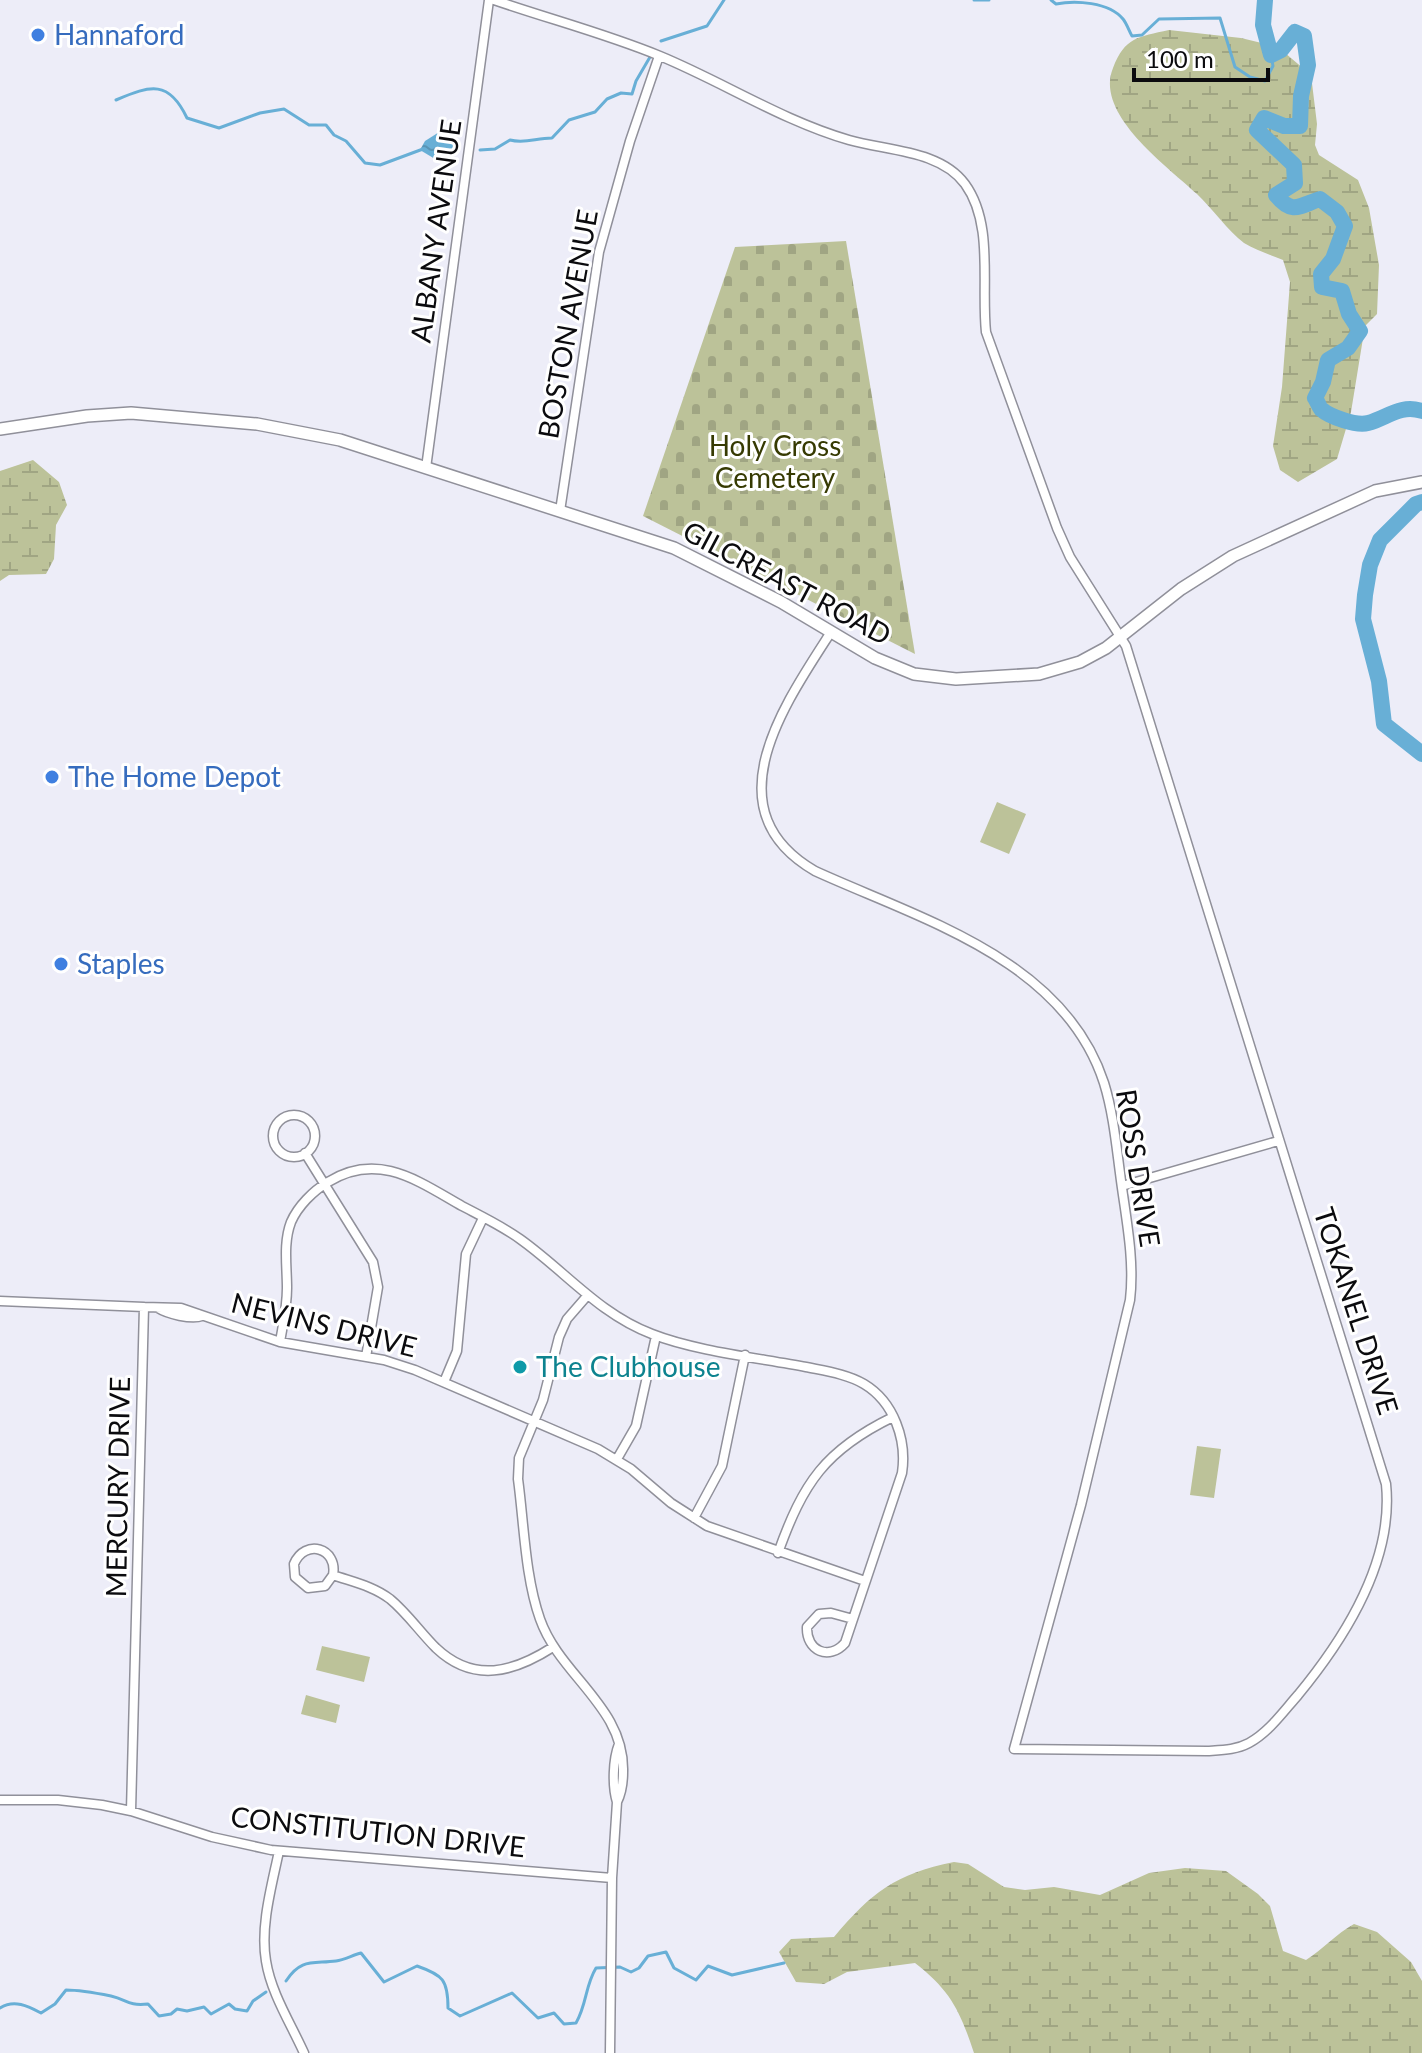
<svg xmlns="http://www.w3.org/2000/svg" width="1422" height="2053" viewBox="0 0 1422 2053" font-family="Lato,sans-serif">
<defs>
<pattern id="wetland-marsh" width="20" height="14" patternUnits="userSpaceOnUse" patternTransform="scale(2)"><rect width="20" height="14" fill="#bcc299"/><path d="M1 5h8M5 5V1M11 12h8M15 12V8" fill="none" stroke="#a0a583"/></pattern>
<pattern id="cemetery-stones" width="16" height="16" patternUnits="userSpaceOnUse" patternTransform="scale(2)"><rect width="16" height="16" fill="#bcc299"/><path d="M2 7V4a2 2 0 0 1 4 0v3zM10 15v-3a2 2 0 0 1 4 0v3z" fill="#a0a583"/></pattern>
<pattern id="water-ripples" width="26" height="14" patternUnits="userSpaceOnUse" patternTransform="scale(2)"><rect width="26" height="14" fill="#68afd6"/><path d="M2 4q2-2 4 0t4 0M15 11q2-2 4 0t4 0" fill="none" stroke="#5995b6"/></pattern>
</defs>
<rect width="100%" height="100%" fill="#ededf8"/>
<path fill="url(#wetland-marsh)" d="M1169,30l72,8 37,9 33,28 6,49 -2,21 4,10 39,25 11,28 10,57 -2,49 -12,12 -14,86 -14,47 -39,23 -18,-12 -7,-24 9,-59 8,-105 -7,-22c-12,-5 -28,-10 -39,-17 -16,-12 -32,-35 -47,-49 -30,-28 -103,-80 -84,-126 12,-31 25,-31 56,-38z
M33,460l26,22 8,23 -11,20 -2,34 -8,15 -37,1 -9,6v-110z
M954,1862l14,2 36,23 21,3 29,-3 46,8 49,-22 36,-5 41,3 32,23 12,12 13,45 23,9c17,-11 30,-26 48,-36l23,8 34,30 11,19v72h-448c-14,-42 -23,-62 -59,-90l-68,9 -23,12 -28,-2 -17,-30 12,-13 43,-2c38,-45 61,-63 120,-75z"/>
<path fill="url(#cemetery-stones)" d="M846,241l69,413 -272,-138 92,-269z"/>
<path fill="#bcc299" d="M997,802l29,12 -17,40 -29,-12z
M1197,1446l24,3 -7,49 -24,-3z
M322,1646l48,11 -6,25 -48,-12z
M306,1695l34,10 -4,18 -35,-9z"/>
<path fill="url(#water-ripples)" d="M444,129l9,4 2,14 -9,9 -11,3 -15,-9 5,-9z"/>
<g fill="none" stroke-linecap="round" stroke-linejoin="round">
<path stroke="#68afd6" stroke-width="3" d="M974,0h15
M1051,0l5,4c19,-4 53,-2 67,15 4,5 6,12 9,17l10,-1 17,-16 61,-1 15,49 15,10 15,4 8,-15 -2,-11
M661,41l46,-15 17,-26
M116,100c35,-15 53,-20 71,18l32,10 41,-15 24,-4 25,16h17l8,10 12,6 19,22 15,2 43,-16
M480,150l15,-1 15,-9c15,4 26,-2 42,-2l17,-18 26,-8 12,-13 14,-6 11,1 4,-13 14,-24
M286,1981c15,-23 27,-17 50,-20 8,-1 17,-6 25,-8l23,29 33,-16c26,9 31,14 31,42l12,8 52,-23 26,25 16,-5 10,11 12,-1c11,-19 9,-37 20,-55l24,-1 11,5 8,-4 9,-12 18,-4 8,16 22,12 12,-14 24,9 52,-12
M0,2008c14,-9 28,-2 41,5l14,-9 11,-14c14,0 30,3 45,6 17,4 16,10 37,8l11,12 12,-2 6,-5 10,2 17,-4 7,7 18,-10 6,5 12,2 6,-10 13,-9"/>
<path stroke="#68afd6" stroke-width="16" d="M1265,0l-2,25 8,30 10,-5 14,-18 9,4 4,29 -7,31 -1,30h-16l-20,-8 -7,12 37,35 1,18 -19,12c16,20 23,11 44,4l17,13 8,14 -12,33 -12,15 1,13 20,4 7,23 11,17 -12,17 -20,12 -5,22 -8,16c1,1 5,10 6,11 9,8 35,17 47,14 19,-5 32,-19 54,-12
M1422,502l-6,2 -36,36 -10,25 -5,30 -2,24 16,62 5,43 38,30"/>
<g stroke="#90909a" stroke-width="11">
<path id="minor" d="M494,0c55,19 113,34 166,56 63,26 123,65 189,84 38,11 91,10 116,44 29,40 16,100 21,148l71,196 13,29 56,89 260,838c8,77 -41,154 -88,211 -15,17 -29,37 -49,48 -13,7 -27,7 -42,8l-193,-2 67,-244 49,-205c5,-42 -5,-86 -10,-127 -4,-30 -7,-61 -16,-90 -40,-124 -184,-164 -289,-212 -105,-61 -31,-166 16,-239
M426,468l63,-468
M560,511l39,-259 31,-111 29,-85
M273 1136a21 21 0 1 1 42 0a21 21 0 1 1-42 0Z
M305,1153l68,109 5,25 -12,70
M1122,1186l156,-45
M587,1296l-20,23 -8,18 -16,63 -24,58 -1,21c6,44 7,98 22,140 20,57 85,88 83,153 0,12 -1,20 -6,30
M0,1301l144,6 -13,504
M144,1307l37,1 99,34 104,18 31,10 183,79 33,20 40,34 36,23 158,55
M158,1308c9,6 34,12 44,8
M280,1342c3,-18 7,-35 7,-54 0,-22 -4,-45 4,-66 7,-16 22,-31 37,-40 50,-31 90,-1 134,24 19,10 40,20 58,33 45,32 79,75 132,95 43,17 107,24 154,33 19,4 41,7 58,17 30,18 43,56 38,89l-57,170c-16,18 -39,8 -38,-16l12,-13 12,-1 22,6
M444,1382l13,-31 9,-97 17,-36
M617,1459l19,-33 20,-90
M694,1518l28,-52 23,-111
M778,1553c25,-70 47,-103 115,-136
M333,1575l-8,11 -17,2 -13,-11 -1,-13c11,-26 44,-16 39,11 20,7 40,11 57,24 17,14 30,33 46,49 38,36 78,24 117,-1
M0,1800h58l44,5 29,6 81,26 59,13 341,28
M279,1851c-7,34 -19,75 -13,110 5,32 25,63 38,92
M610,2053l2,-175 5,-76c-5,-16 -4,-43 2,-58"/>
</g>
<g stroke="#90909a" stroke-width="14">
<path id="tertiary" d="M0,429l87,-13 44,-3 126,11 83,16 334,108 107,54 94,56 39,16 42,5 83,-5 41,-12 26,-14 75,-59 52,-33 142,-65 47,-9"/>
</g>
<use href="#minor" stroke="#fff" stroke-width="8"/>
<use href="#tertiary" stroke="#fff" stroke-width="11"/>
</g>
<g fill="#3f7fe0" stroke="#fff" stroke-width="3">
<circle cx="38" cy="35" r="8"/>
<circle cx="52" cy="777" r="8"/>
<circle cx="61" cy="964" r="8"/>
</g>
<circle fill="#0f9aa8" stroke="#fff" stroke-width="3" cx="520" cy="1367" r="8"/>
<g text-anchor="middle" stroke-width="6" stroke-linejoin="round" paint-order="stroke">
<g font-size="28" fill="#366cbe" stroke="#fff" text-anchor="start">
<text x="54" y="45">Hannaford</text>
<text x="68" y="787">The Home Depot</text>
<text x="77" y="974">Staples</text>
</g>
<g font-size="28" fill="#0b0b0e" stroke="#fff">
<text transform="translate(436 231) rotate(-82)" y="10">ALBANY AVENUE</text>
<text transform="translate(568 324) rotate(-80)" y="10">BOSTON AVENUE</text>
<text transform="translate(787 583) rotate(28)" y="10">GILCREAST ROAD</text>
<text transform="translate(1138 1168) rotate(81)" y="10">ROSS DRIVE</text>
<text transform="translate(1356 1311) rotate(72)" y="10">TOKANEL DRIVE</text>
<text transform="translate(324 1325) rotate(14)" y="10">NEVINS DRIVE</text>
<text transform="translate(118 1487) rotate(-89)" y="10">MERCURY DRIVE</text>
<text transform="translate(378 1832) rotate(6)" y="10">CONSTITUTION DRIVE</text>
</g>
<g font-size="28" fill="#363a02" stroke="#fff">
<text x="775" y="456">Holy Cross<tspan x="775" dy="32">Cemetery</tspan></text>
</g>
<g font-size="28" fill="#0d838f" stroke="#fff" text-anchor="start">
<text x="536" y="1377">The Clubhouse</text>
</g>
</g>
<path d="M1134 68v12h134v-12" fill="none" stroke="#0b0b0e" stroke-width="4"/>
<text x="1146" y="68" font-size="24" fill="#0b0b0e" stroke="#ffffff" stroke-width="6" paint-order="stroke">100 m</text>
</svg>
